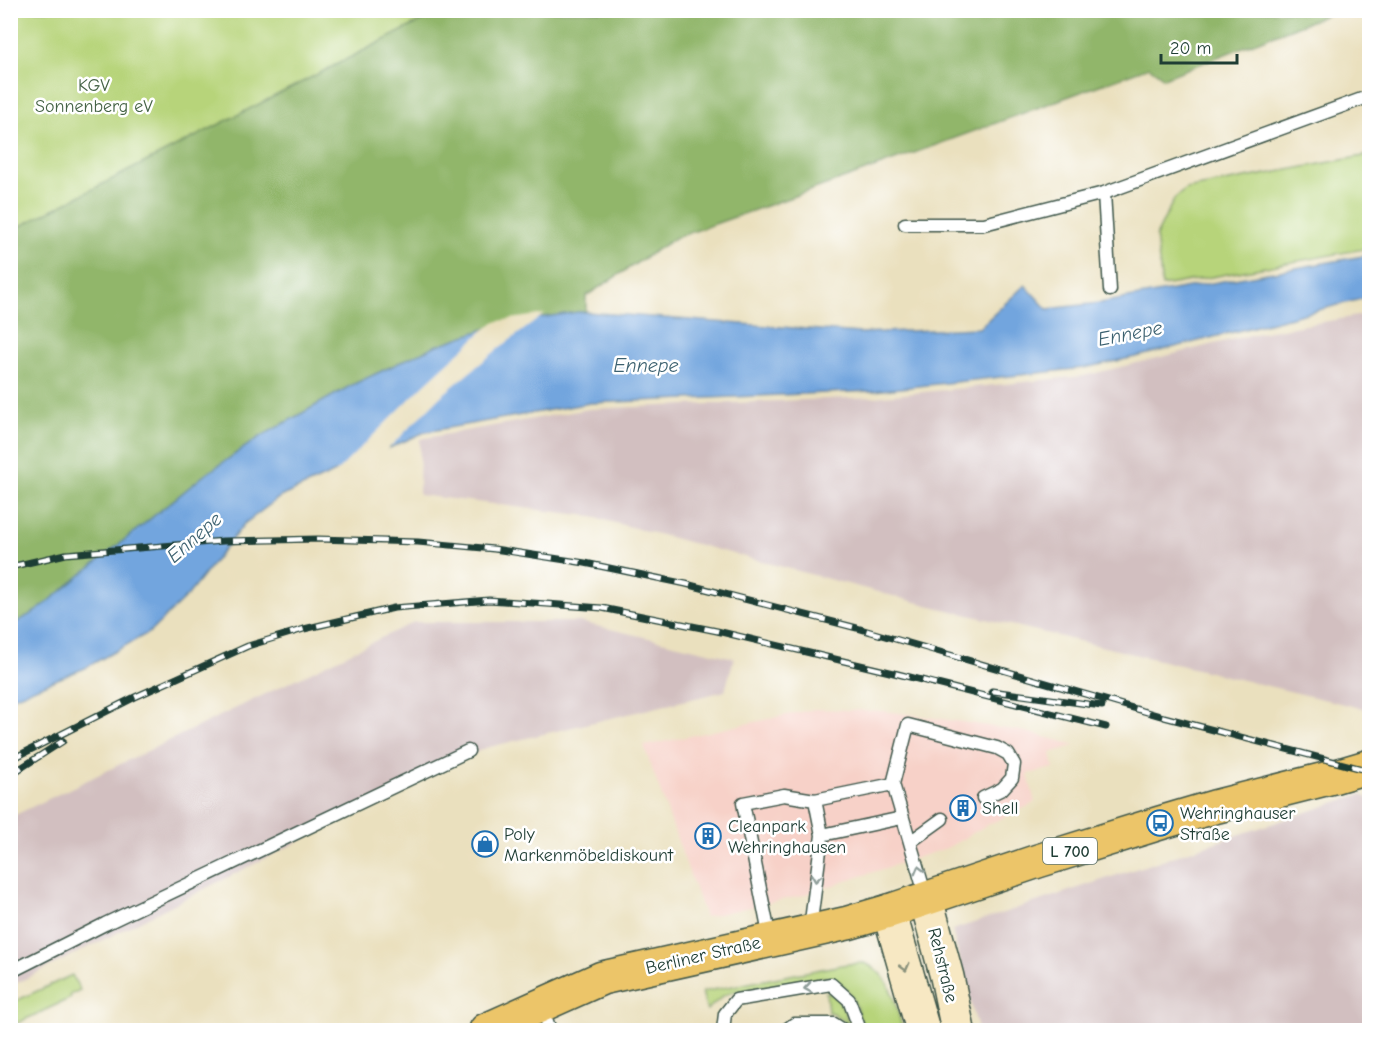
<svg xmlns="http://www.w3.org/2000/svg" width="1380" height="1041" viewBox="0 0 1380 1041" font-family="'Comic Neue',sans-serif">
<rect width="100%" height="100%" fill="#fff"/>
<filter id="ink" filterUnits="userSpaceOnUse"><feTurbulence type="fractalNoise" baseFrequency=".0167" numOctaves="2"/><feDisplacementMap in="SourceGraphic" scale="12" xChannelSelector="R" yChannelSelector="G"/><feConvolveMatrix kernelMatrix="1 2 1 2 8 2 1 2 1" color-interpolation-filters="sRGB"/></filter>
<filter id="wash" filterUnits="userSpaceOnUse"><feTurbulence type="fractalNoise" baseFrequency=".008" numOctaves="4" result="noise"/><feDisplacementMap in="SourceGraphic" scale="24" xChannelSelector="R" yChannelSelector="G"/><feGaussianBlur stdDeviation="1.35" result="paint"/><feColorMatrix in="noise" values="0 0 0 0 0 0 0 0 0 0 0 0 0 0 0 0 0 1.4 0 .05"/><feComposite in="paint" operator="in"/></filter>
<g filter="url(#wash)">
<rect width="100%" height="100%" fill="#eae0be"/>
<path fill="#f7d1c8" d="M814,709l70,2 72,10 70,11 50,13 -25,8 3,15 -26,6 7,29 -50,23 -38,22 -147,48 -95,21 -61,-171z"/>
<path fill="#d2bfc0" d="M1369,314v396l-442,-105 -338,-89 -170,-21 1,-56 169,-30 285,-12 210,-21 175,-43z
M414,622h166l154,36 -9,33 -240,57 -474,238v-169z
M1361,794l9,5 -1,231h-391l-26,-100z"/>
<path fill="#b7d47a" stroke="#6b8857" stroke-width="1.5" d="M14,10l427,1 -430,220 -1,-219z
M1369,155v93l-207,38 -6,-50 18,-37 12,-10z
M864,963c28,10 31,42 39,67h-39c-8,-21 -12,-50 -39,-53l-93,15 -9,4 -16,14 -5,-18 145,-28z
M72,975l8,15 -10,5 1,3 -60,28v-23z
M826,992c15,4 19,21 24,34l-17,-13 -5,-1z"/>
<path fill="#91b66a" stroke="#587a4f" stroke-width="1.5" d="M441,11h895l-172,67 -15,-11 -295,108 -179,63 -89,58v16h-8l-78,12 -65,22 -83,39 -92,52 -58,40 -164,133 -27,16v-395z"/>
<path fill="#72a5de" stroke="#487189" stroke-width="1.5" d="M1369,255v42l-229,59 -56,12 -211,23 -283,12 -165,29 -145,65 -36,27 -56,71 -38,37 -65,36 -74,30 -1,-72 28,-16 164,-133 58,-40 92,-52 83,-39 65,-22 78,-12h8l274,21 119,-5 46,-43 22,24 53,-6z"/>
<path fill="#eae0be" d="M545,314l-47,35 -57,47 -59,59 -52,23 96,-95 58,-53 10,-7 5,-2z"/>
</g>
<g filter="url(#ink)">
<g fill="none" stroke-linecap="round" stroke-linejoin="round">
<g stroke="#3d5549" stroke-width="15">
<path id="lane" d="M1104,193l6,97
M905,224h79l120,-31 266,-97
M893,784l15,-59 89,23 11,6 6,10 -2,14 -10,11 -19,9
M822,835l80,-17
M910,842l32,-23
M810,929l12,-94 -7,-35
M770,939l-27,-136 41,-8 31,5 78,-16 33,113
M10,972l95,-48 363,-173
M542,1007l8,23
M723,1030l2,-16 11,-14 95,-16 18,16 11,30
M786,1030l8,-6h40l9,6"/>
</g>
<g stroke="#3d5549" stroke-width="36">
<path id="secondary" d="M926,899l21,78 11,53
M889,911l34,119"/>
</g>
<g stroke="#3d5549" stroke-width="36">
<path id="primary" d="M486,1030l116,-52 246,-55 41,-12 149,-50 122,-38 54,-16 119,-30 37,-11"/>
</g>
<use href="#lane" stroke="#fff" stroke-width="12"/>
<use href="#secondary" stroke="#f7e8c3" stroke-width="33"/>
<use href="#primary" stroke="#ecc569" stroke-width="33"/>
<g stroke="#1f3d34" stroke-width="7">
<path id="rail" d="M10,567l56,-13 157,-13 95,-2 100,3 76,7 91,14 101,21 171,44 307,89 206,54
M992,691l110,15
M10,760l125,-63 113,-51 56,-17 90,-21 95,-8 113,8 115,23 177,42 212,54
M10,775l53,-34"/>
</g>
<use href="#rail" stroke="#fff" stroke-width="4.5" stroke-dasharray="14" stroke-linecap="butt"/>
</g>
<defs><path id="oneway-chevron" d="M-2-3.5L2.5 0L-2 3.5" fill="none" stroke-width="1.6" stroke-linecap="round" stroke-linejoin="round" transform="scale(1.5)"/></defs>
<g stroke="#8f9e9a">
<use href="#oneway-chevron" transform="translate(919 870) rotate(-105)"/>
<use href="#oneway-chevron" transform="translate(816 878) rotate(98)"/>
<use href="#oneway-chevron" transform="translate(808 988) rotate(171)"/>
</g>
<use stroke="#8b927c" href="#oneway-chevron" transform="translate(905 967) rotate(75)"/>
</g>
<defs>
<g id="building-ring" transform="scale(1.35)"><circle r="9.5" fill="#fff" stroke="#1f6fb2" stroke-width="1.5"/><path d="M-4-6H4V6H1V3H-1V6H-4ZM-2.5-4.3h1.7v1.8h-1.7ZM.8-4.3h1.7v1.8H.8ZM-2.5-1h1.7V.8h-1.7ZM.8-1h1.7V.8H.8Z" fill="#1f6fb2"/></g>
<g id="bus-ring" transform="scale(1.35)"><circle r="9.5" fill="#fff" stroke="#1f6fb2" stroke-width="1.5"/><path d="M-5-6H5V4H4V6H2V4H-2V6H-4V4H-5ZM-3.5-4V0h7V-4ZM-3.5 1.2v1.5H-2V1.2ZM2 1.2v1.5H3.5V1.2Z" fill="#1f6fb2"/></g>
<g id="shop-ring" transform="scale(1.35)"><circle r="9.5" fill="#fff" stroke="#1f6fb2" stroke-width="1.5"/><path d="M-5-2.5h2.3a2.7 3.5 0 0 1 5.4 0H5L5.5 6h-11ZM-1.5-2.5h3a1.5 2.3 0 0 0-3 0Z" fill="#1f6fb2"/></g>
</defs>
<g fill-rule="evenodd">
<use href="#building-ring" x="963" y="808"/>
<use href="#bus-ring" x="1160" y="823"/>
<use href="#building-ring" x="708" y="836"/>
<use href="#shop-ring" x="485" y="844"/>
</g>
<g text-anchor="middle" stroke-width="5" stroke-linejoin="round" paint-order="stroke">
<rect fill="#fff" stroke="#627771" stroke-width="1.5" x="1043" y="838" width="54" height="26" rx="4.5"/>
<g font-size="16" font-weight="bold" fill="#1f3d34">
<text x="1070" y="857">L 700</text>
</g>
<g font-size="18" fill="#456346" stroke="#fff">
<text x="94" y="91">KGV<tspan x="94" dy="21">Sonnenberg eV</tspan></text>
</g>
<g font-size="18" fill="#1f3d34" stroke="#fff" text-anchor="start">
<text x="982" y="814">Shell</text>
<text x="1180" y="819">Wehringhauser<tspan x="1180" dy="21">Straße</tspan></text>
<text x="728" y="832">Cleanpark<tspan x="728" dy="21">Wehringhausen</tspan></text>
<text x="504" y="840">Poly<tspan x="504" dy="21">Markenmöbeldiskount</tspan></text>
</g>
<g font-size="18" fill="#1f3d34" stroke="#fff">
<text transform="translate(703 955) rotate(-13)" y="6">Berliner Straße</text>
<text transform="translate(943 965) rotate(76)" y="6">Rehstraße</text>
</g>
<g font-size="20" font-style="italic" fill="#3c6170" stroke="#fff">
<text transform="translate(1130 333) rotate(-11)" y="7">Ennepe</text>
<text x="646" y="372">Ennepe</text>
<text transform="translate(194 537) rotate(-41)" y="7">Ennepe</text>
</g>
</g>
<rect width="1380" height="1041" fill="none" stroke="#fff" stroke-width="36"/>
<path d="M1161 54v9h76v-9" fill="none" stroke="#1f3d34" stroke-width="3"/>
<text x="1170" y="54" font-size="18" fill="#1f3d34" stroke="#ffffff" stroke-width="4.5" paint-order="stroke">20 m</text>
</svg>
